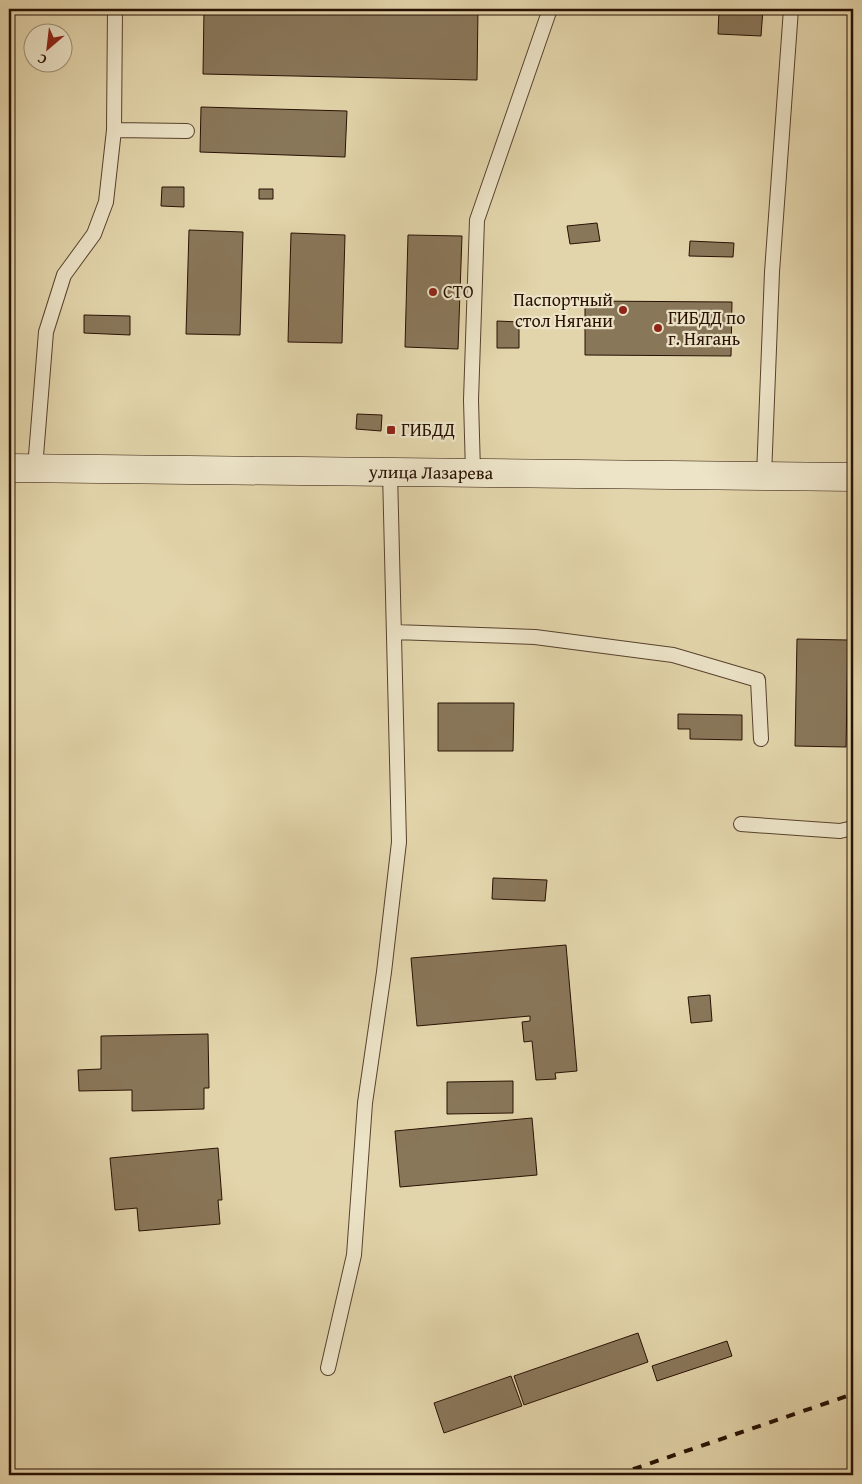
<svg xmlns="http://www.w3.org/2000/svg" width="862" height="1484" viewBox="0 0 862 1484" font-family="'Gentium Book Plus',serif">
<rect width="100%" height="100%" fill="#e3d5ab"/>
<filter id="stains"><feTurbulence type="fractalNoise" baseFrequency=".004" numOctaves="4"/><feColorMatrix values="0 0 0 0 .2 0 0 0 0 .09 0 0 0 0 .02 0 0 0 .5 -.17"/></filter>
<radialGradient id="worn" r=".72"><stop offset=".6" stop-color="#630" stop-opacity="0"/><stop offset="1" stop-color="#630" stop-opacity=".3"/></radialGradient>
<path fill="#89775a" stroke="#281103" d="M204,9h274l-1,71 -274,-6z
M719,9h44l-2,27 -43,-2z
M201,107l146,4 -2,46 -145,-5z
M162,187h22v20l-23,-1z
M259,189h14v10h-14z
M597,223l3,18 -30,3 -3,-18z
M189,230l54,2 -3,103 -54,-1z
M291,233l54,2 -3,108 -54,-1z
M408,235l54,1 -4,113 -53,-2z
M690,241l44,2 -1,14 -44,-1z
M585,301l147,1 -1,54 -146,-1z
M84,315l46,1v19l-46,-2z
M497,321l22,1v26h-22z
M357,414l25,1 -1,16 -25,-2z
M797,639l51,1 -2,107 -51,-1z
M438,703h76l-1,48h-75z
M678,714l64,1v25l-52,-1v-10h-12z
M493,878l54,2 -2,21 -53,-2z
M566,945l11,126 -22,2 1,6 -20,1 -4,-39 -8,1 -2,-20 8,-1v-5l-113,10 -6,-68z
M710,995l2,26 -21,2 -3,-26z
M208,1034l1,54h-5v21l-72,2v-21l-53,1 -1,-21 23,-1v-33z
M513,1081v32l-66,1v-32z
M532,1118l5,57 -137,12 -5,-56z
M218,1148l4,52h-4l2,24 -81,7 -2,-23 -22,2 -5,-52z
M638,1333l10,29 -124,43 -10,-29z
M727,1341l5,15 -75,25 -5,-15z
M511,1376l11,30 -78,27 -10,-30z"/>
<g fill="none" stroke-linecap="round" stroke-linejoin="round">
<g stroke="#57422d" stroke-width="16">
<path id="service" d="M114,130l73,1
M35,468l11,-136 18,-57 30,-41 12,-32 8,-72 1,-121
M473,472l-2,-72 6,-180 73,-211
M764,476l8,-204 19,-263
M394,632l141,5 138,18 85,25 3,59
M741,824l99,7 13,-3
M328,1368l26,-113 11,-152 19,-131 15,-130 -9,-370"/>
</g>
<g stroke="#281103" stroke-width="29">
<g id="secondary">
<path id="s1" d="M9,468l844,9"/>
</g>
</g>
<use href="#service" stroke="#ede4c8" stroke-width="14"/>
<use href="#secondary" stroke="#ede4c8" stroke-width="28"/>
<path stroke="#281103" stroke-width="4" stroke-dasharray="9 9" stroke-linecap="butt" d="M616,1475l237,-81"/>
</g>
<g fill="#8f2418" stroke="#ede4c8" stroke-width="2">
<circle cx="433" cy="292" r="5"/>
<circle cx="623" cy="310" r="5"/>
<circle cx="658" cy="328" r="5"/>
<rect x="386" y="425" width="10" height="10" rx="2.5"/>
</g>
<g text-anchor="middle" stroke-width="4.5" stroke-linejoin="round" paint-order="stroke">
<g font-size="18" fill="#281103" stroke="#ede4c8" text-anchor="start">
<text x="443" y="298">СТО</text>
<text x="613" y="306" text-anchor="end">Паспортный<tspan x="613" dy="21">стол Нягани</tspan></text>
<text x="668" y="324">ГИБДД по<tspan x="668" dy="21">г. Нягань</tspan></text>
<text x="401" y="436">ГИБДД</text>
</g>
<g font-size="18" fill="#281103" stroke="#ede4c8">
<text dy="6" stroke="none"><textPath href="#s1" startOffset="422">улица Лазарева</textPath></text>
</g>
</g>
<rect width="862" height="1484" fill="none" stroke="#e3d5ab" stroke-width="30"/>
<rect x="10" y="10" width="842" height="1464" fill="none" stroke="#281103" stroke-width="2.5"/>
<rect x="15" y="15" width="832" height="1454" fill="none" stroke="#281103"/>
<g transform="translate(48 48) rotate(208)"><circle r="24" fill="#ede4c8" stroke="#9e9079"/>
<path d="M0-4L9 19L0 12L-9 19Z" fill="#8f2418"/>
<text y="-8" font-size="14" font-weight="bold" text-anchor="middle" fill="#281103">С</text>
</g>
<rect width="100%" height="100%" filter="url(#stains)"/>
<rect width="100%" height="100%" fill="url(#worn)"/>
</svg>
